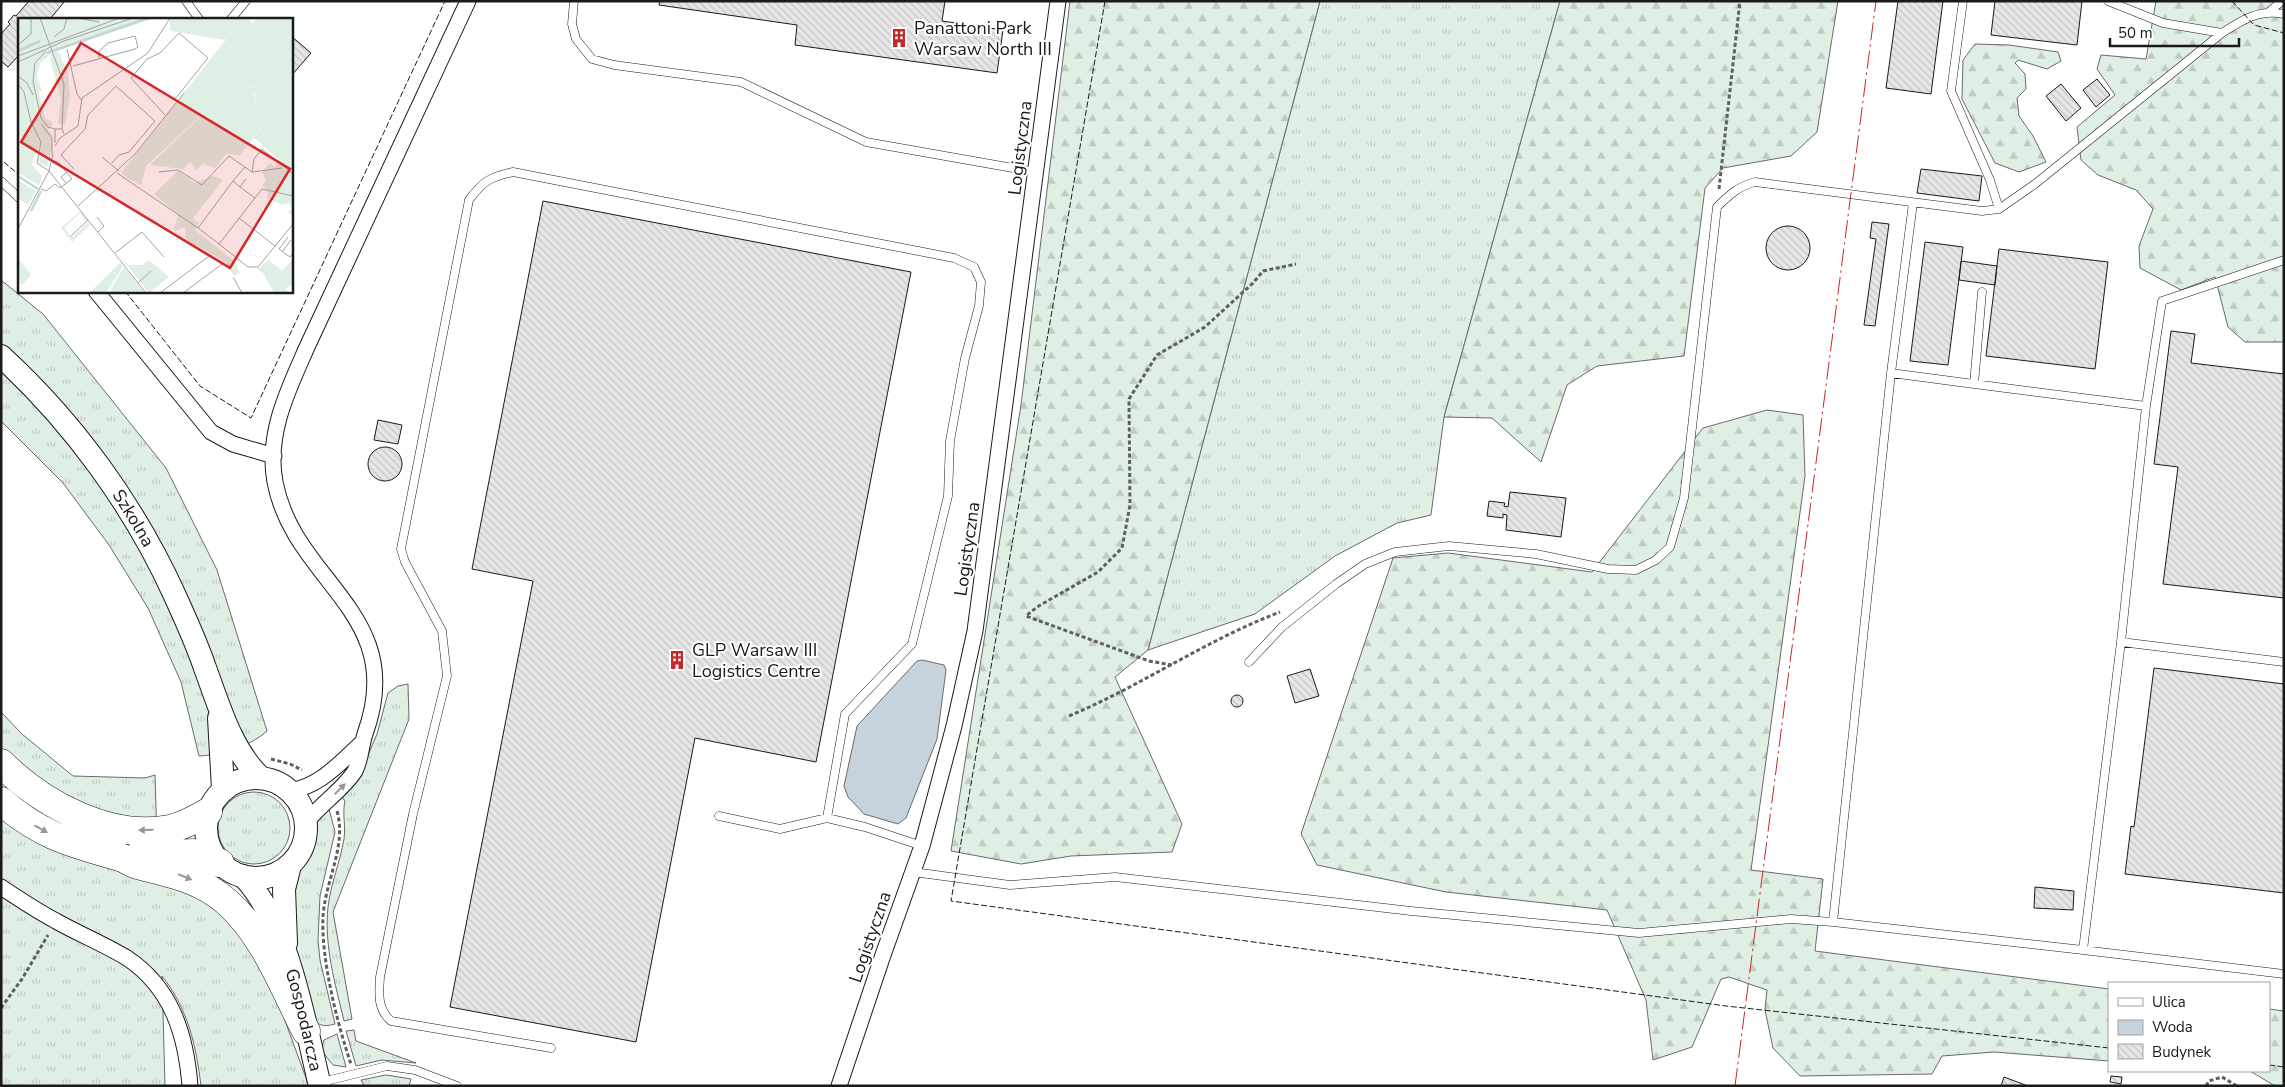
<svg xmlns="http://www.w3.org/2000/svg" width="2285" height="1087" viewBox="0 0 2285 1087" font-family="'Nunito Sans',sans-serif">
<defs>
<pattern id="grass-tufts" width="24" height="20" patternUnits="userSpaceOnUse" patternTransform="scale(1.25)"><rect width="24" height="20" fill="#e0efe3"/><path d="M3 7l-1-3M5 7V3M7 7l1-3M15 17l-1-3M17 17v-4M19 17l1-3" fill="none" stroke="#c0ccc2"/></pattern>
<pattern id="forest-firs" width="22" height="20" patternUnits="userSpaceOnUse" patternTransform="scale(1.25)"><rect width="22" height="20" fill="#e0efe3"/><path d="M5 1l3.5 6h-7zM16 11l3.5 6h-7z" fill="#c0ccc2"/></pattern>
<pattern id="building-back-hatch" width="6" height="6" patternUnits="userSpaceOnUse" patternTransform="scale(1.25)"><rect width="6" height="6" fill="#e6e6e6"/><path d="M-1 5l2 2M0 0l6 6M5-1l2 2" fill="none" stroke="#c5c5c5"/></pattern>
</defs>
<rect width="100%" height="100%" fill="#fff"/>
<path fill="url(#grass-tufts)" stroke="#6a6a6a" d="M1320,1h240l-116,416 -13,98 -34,8 -62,33 -80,58 -107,36z
M1,280l42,34 123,154 51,102 50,161c-16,15 -46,24 -68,25l-18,-74 -33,-74 -39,-63 -46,-62 -62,-62z
M408,684l1,35 -76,193 19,107 -8,2c-9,-38 -20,-75 -16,-114 3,-24 12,-45 16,-68 2,-14 -2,-25 1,-38l-5,-7 29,-41 8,-19 11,-41 10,-7z
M1,712l21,22 51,42 72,2 10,-3 3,101 74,40 41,72 36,98h-108c-5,-41 -13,-77 -39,-110l3,110h-164z
M218 828a36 36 0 1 1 72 0a36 36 0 1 1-72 0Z
M328,805l7,27 -15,64 -2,44 2,20 15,64c-8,2 -14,3 -20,-3l-21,-77v-70l14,-22 8,-31z
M354,1030l2,11 60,22 -34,-3 -26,6 -10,-35z
M337,1034l9,33 -13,-2 -12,-15 3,-10z
M386,1075l25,4 -2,7h-45l-3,-6z"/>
<path fill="url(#forest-firs)" stroke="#6a6a6a" d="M1070,1h250l-172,649 -33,27 67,147 -10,28 -101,4 -50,8 -70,-13 70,-446z
M1560,1h278l-21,131 -26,24 -68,12 -18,20 -21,168 -87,10 -30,19 -26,77 -49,-44 -48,-1z
M2156,1h128v341h-39l-17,-15 -13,-50 -34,13 -41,-22 -1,-22 14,-37 -17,-19 -38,-15 -17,-15 -4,-33 38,-32 -18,-26 4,-14 45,4z
M1975,44l34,1 49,7 3,9 -14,8 -29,-9 -3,3 10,11 1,15 -9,9 2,18 14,20 13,26 -27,10 -24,-9 -33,-64 1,-39z
M1767,410l36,5 2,61 -54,394 72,9 -8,72 294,38v72l-115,-9 -52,4 -10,18 -132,2 -27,-28 -8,-38 2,-20 -38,-13 -8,2 -29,68 -39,13 -7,-60 -39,-90 -161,-18 -129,-27 -16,-31 92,-276 55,-5 144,19 111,-144z
M2269,1009l15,2v75h-9l-25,-15h19z"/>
<path fill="#c6d2dc" stroke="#6a6a6a" d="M922,660l22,5 2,5 -9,69 -31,79 -8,6 -34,-10 -16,-17 -4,-11 13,-60 60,-65z"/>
<path fill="url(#building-back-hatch)" stroke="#1a1a1a" d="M29,1h36l-15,18h-31v36l-11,12 -7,-6v-27l9,-10 -2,-2 6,-7 2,1z
M660,1h285l-3,20 61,9 -6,43 -202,-28 2,-20 -138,-20z
M1898,1h45l-12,93 -45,-6z
M1995,1h87l-5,44 -86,-10z
M291,36l20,17 -20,23z
M2097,79l13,16 -14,12 -13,-17z
M2061,84l20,24 -15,13 -20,-25z
M1921,169l61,7 -3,25 -62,-8z
M543,201l368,71 -95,490 -121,-24 -59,304 -186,-35 83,-426 -61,-12z
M1872,222l17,2 -14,102 -11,-1 12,-86 -6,-1z
M1766 248a22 22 0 1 1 44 0a22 22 0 1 1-44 0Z
M1925,242l38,5 -15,118 -38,-4z
M1999,249l109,13 -13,107 -109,-13z
M1961,261l36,5 -2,19 -36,-5z
M2171,331l24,3 -4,29 93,11v224l-121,-14 15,-117 -24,-3z
M378,420l24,5 -4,19 -24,-4z
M368 464a17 17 0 1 1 34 0a17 17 0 1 1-34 0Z
M1510,492l56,6 -5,39 -55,-7 1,-15 -4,-1v4l-16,-2 2,-15 16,2 -1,3 4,1z
M2154,668l130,16v209l-159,-19 6,-48 3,1z
M1310,669l9,27 -24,7 -8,-27z
M1231 701a6 6 0 1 1 12 0a6 6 0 1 1-12 0Z
M2035,887l39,4 -1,19 -39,-2z
M2111,1076l11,1 -1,7 -11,-2z
M2004,1077l24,9h-27z"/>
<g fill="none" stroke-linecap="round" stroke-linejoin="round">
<g stroke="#1a1a1a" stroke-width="9">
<path id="lane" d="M186,1l13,18
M574,1l-2,23 4,15 16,20 22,6 127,17 125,60 170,30
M1963,1l-12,90 39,89 9,29
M2108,1l55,22 59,10c20,-13 37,-24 62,-19
M2270,11l12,-10
M231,19l15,-18
M1,181l18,17
M2284,260l-122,41 -16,105 -25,236 -38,308 201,24
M1982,292l-8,92 172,22
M1891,373l22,-170
M1974,384l-83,-11 -58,549 250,28
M2121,642l163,20
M1249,662l33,-35 54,-43 29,-20 30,-12 54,-6 87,8 72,15 28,1 20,-10 14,-13 14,-49 33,-291c12,-12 22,-21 38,-25l227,29 17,-2 36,-25 187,-151
M719,816l61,13 47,-11 38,9 57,19
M913,872l97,13 105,-8 296,34 228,22 152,-14 42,3
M551,1048l-160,-27c-14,-12 -12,-28 -11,-44l33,-163 34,-138 -5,-45 -37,-69 -4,-13 68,-349c14,-19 21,-23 44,-28l441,86 20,9 7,15 -2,24 -14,52 -15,83 -2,55 -36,148 -67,70 -18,104
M322,1082l65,-16 28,4 42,16"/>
</g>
<g stroke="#1a1a1a" stroke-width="17">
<path id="street" d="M96,291l115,141 22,12 41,12
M290,791c31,-5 49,-28 72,-48
M306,823c14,-19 36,-32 49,-52 6,-12 6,-25 10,-37 44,-121 -71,-151 -90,-252 -9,-48 13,-92 32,-135l161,-346
M1,887c18,12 36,24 55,34 23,13 48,23 71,37 45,30 59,77 63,128
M839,1086l44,-131 39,-109 32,-120 21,-95 83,-630"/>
</g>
<g stroke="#1a1a1a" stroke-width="24">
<g id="secondary">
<path id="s1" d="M1,356c73,67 134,151 175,242 10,22 21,46 29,70 14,37 26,82 56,110"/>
<path d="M219,718l4,71"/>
<circle cx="256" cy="828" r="50"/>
<path id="s2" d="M243,876c46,48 61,145 77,210"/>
<path d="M286,943l-2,-54 6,-24"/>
</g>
</g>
<g stroke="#1a1a1a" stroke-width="29">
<path id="highway" d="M1,763c41,41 109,78 169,66 13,-3 26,-10 38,-17
M1,801c40,35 70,42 119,56 6,2 11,6 17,8 33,8 64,14 90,37 38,34 56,85 79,129
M138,856l55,-3 27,10"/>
</g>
<path stroke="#5f5f5f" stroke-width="3" stroke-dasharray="4 2.5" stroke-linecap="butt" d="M1719,189l21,-188
M1172,665l-23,-4 -123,-45 11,-9 61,-35 24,-24 8,-43 -1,-106 28,-44 48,-28 48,-44 10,-12 33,-7
M1069,716c72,-30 137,-76 211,-104
M271,759l19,5 12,6
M337,811c10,35 -12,70 -14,106 -2,42 14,106 28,147
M1,1008l21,-29 26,-44
M2206,1086l3,-5 13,-4 15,9"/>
<use href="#lane" stroke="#fff" stroke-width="8"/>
<use href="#street" stroke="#fff" stroke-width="15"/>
<use href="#secondary" stroke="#fff" stroke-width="22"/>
<use href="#highway" stroke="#fff" stroke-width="28"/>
<path stroke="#1a1a1a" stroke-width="1" stroke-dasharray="6 2.5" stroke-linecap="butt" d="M1105,1l-154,900 775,105 383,42
M2232,1l22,24 30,8
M4,162l15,13
M125,291l75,95 51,32 194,-417
M2269,1065l15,2"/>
<path stroke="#c62828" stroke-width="1" stroke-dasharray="18 4 2.5 4" stroke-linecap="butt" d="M1735,1086l141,-1085"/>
</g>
<defs><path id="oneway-solid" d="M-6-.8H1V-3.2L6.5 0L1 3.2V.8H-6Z" transform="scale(1.25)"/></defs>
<g fill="#989898">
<use href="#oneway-solid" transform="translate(340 789) rotate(-45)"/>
<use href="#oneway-solid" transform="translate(41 829) rotate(29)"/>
<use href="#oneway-solid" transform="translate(146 830) rotate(179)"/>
<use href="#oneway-solid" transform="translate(185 877) rotate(22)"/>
</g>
<defs>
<g id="building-bare" transform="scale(1.5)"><path d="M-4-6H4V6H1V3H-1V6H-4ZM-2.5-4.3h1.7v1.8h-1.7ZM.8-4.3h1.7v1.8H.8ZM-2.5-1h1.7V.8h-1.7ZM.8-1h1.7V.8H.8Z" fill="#c62828" stroke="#fff" stroke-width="2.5" paint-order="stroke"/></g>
</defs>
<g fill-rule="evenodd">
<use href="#building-bare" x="899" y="38"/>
<use href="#building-bare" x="677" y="660"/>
</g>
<g text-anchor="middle" stroke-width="4" stroke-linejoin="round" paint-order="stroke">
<g font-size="18" fill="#1a1a1a" stroke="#fff" text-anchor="start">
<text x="914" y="34">Panattoni Park<tspan x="914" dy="21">Warsaw North III</tspan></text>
<text x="692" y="656">GLP Warsaw III<tspan x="692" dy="21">Logistics Centre</tspan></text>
</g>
<g font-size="18" fill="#1a1a1a" stroke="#fff">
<text transform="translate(1020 148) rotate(-83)" y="6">Logistyczna</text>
<text dy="6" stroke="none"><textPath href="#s1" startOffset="210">Szkolna</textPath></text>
<text transform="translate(967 549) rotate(-82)" y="6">Logistyczna</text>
<text transform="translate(870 937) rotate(-71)" y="6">Logistyczna</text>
<text dy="6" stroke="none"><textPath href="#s2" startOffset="158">Gospodarcza</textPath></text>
</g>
</g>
<g transform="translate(18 18)">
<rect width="275" height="275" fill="#fff"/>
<path d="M0,0h137l-99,33 4,3 8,20 2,21 -5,30 -7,-2 3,-24 -11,-40 2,-6 -12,10 -3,13 5,15 -3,1 6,26 8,5 -5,7 7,8 -5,-3 2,13 -5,19 -9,-5 4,-20 -9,17 -1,6 10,11 -3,9 -21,-12zM152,0h74l-19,22 -55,-9zM232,69l7,1 -3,6 2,8 -4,6 -69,61 -33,-4 68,-65zM275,71v7l-35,45 -4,-3zM0,162l18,11 -8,14 -10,-7zM62,193l7,8 -2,2 -5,-8 -16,15 8,9 16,-15 7,9 -5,-6 -18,17 -11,-14zM99,235l11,12h14l7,-5 20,17 -20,16zM0,240l13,17 -9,10 -4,-4zM102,245l3,3 -17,27h-17z" fill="#e0efe3"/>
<path d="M229,0l5,5 7,-5h34v71l-53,66 -14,-1 -11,14 -12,-4 -7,6 -6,-9 54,-52 8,-1 4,-6 -2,-16 -36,14 -72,66 -5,19 -14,-7 -6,-5 121,-154zM275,78v120l-5,-4 4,-3 -3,-6 -7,2 -15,-7 1,-8 -6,-5 4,-5 -4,-8 8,-9 4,3 5,-6 -21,-19zM160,153l17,12 18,-7 10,4 -30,38 6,5 -4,7 39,31 6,12 -6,3 -10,-15 -38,-21 -1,-13 -11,4 4,-17 -24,-20zM275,241v25l-7,4 3,5h-15l-11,-20 -6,-4 12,-9 13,11zM106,249l21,26h-36z" fill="#e0efe3"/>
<path fill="none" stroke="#c6d2dc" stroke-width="2.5" d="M0,33l22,-10M29,35l101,-35M0,158l20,13M13,193l10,-20"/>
<path fill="none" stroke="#a3a3a3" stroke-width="1" d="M22,0l24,66 -2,45M60,0l21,4M36,19l10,-8 3,-11M0,27l13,-11v-16M49,31l10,45 4,6M28,33l-11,12 -2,18 8,37 7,9 7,2M0,38l101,-38M0,44l46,-21 69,-23M55,48l62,-17 3,-2 -3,-11 -27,7 -9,8v7M0,58l9,7 6,12M0,66l6,8 7,30 10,20 -4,21 12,8M148,98l-35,-38 16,-19 13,-6 19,-20 29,25 -33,41M23,106l11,14v16M37,125v-14h7l2,5M37,128l5,-8 18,-12 4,-28 66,-45 22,-35M84,139l17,14M56,151l-13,-14 24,-26 3,-14 28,-29 39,35 -26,31 -10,3 -7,8M31,153l97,122M141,154l19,-2 24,15 27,-29 23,16 30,-4M234,154l2,-13 8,-10 31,25M99,155l81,55M228,161l-6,8 15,11M215,163l12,-14M48,165l-5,-6 6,-5M23,171l5,2 9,-7 5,4 12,-9 -13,-16 -7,-3M275,178l-31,-7 -43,55 29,23h10l35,-43M60,188l57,-52 49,-61M79,199l7,9 -6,6M221,200l36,28M0,211l31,-58 4,-17M53,218l17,-16M270,219l-9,12 11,8 3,-4M201,226l-21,-16 35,-47 7,6M264,234l9,-12M97,235l27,-21 22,25M215,259l9,16M120,265l13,-12M142,275l49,-37M165,275l39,-29"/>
<path fill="#d62828" fill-opacity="0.15" stroke="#d62828" stroke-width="2.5" d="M63,25l209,126 -60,99 -209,-126z"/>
<rect width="275" height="275" fill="none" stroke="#1a1a1a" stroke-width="2.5"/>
</g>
<rect width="2285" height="1087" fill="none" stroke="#1a1a1a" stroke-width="5"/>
<rect x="2108" y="982" width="162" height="90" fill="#ffffff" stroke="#a3a3a3"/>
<rect x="2118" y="998" width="25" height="8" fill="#ffffff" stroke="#a3a3a3"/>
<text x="2152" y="1007" font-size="15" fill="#1a1a1a">Ulica</text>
<rect x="2118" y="1020" width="25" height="15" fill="#c6d2dc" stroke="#a3a3a3"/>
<text x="2152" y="1032" font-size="15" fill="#1a1a1a">Woda</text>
<rect x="2118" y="1044" width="25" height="15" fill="url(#building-back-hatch)" stroke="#a3a3a3"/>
<text x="2152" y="1057" font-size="15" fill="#1a1a1a">Budynek</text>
<path d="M2110 38v8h129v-8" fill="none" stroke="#1a1a1a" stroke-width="2.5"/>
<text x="2118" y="38" font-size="15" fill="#1a1a1a" stroke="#ffffff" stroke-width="4" paint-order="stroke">50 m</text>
</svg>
